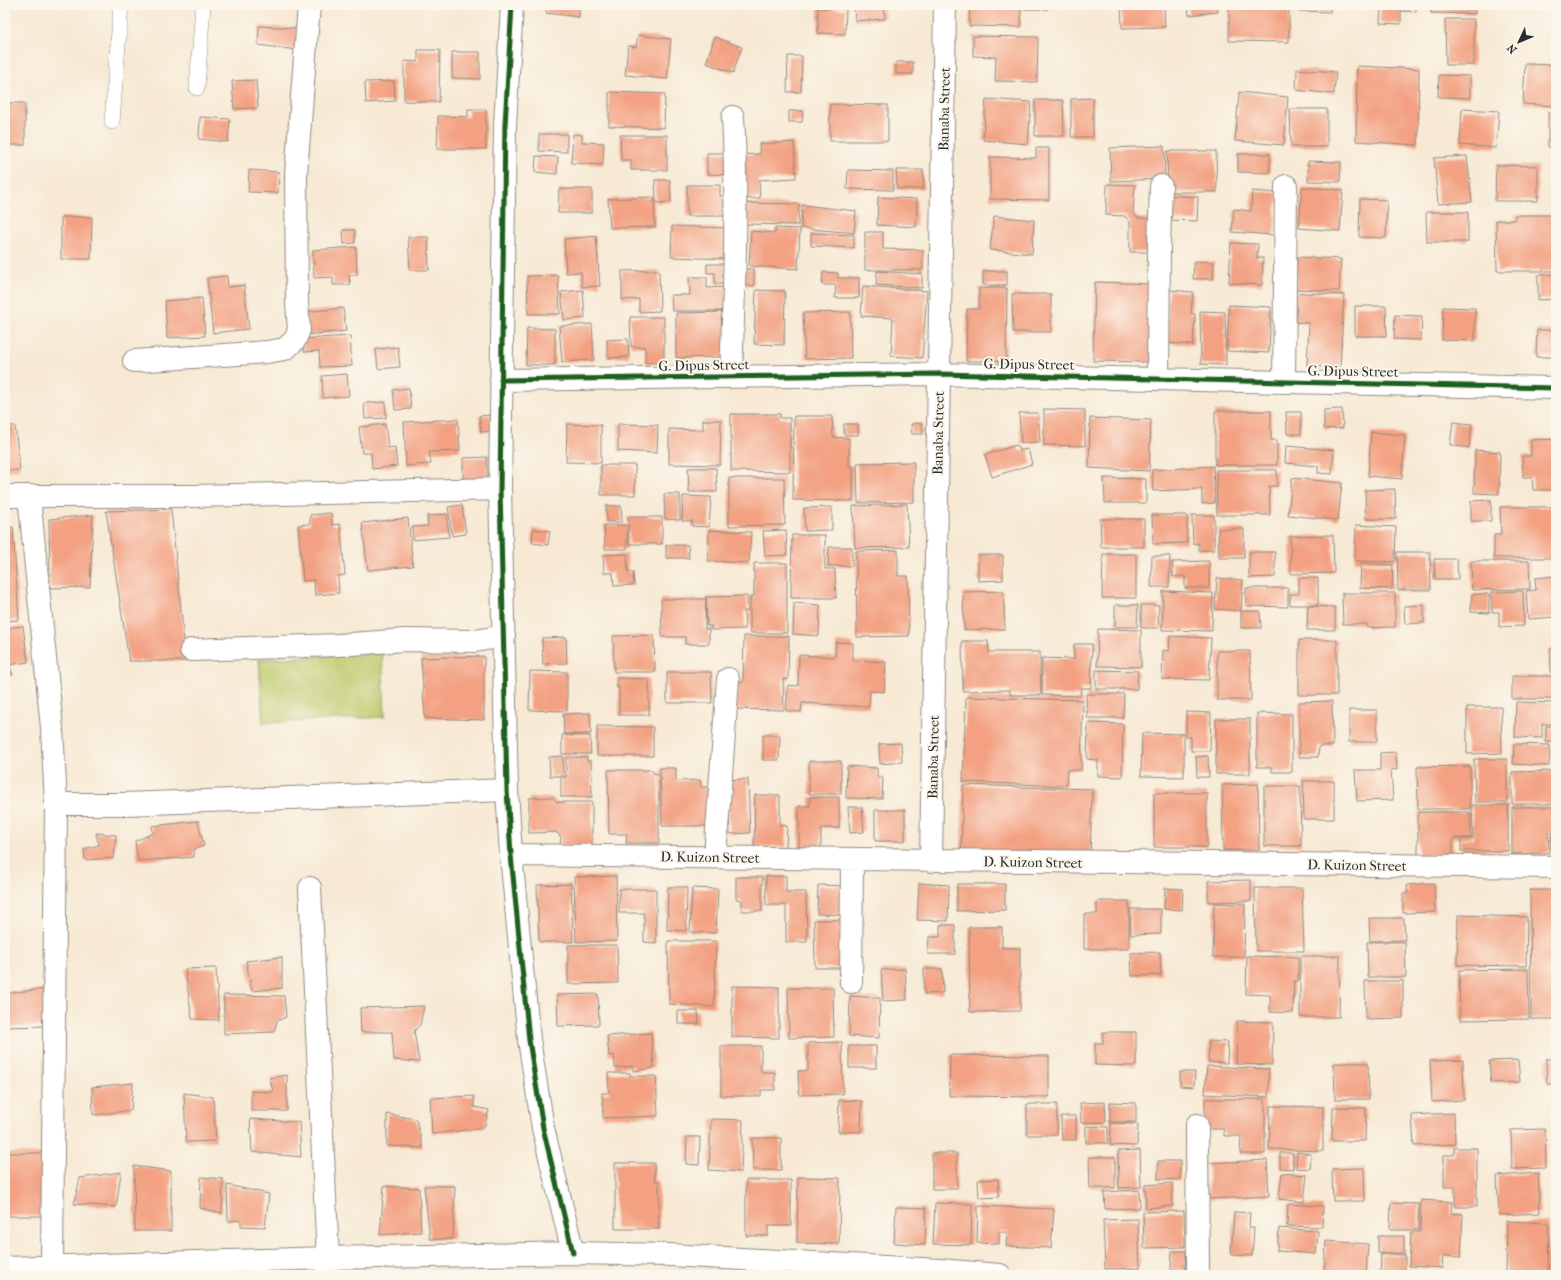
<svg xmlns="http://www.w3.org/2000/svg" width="1561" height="1280" viewBox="0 0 1561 1280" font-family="'IM FELL French Canon',serif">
<rect width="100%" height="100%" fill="#fbf7ec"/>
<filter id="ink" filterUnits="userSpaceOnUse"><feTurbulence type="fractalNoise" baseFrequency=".025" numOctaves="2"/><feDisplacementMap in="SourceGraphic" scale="8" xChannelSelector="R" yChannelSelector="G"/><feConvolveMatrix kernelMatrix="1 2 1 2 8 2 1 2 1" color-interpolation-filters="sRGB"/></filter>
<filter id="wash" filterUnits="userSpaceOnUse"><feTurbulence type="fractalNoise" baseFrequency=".012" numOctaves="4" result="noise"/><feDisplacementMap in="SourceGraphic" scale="16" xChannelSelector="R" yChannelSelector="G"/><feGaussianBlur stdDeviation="0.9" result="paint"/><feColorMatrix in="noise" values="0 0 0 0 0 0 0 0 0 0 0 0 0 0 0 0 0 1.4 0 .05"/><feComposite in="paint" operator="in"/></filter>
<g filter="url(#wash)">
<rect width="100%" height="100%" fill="#f7e9d4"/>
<path fill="#bcc96a" stroke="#747a4a" d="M382,653l3,64 -122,6 -4,-64z"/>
<g id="blocks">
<path fill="#f3a182" d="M547,5h32v12l-33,-4z
M854,5h30l1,14 -30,2z
M970,5h51v22l-52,-1z
M1024,5h24v4h-24z
M1121,5h43l1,22 -43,1z
M1188,5h30v7l-29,3z
M1229,5h60v37l-60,-1z
M1298,5h32v7l-32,-1z
M1381,5h35v7l-15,-1v13l-21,-1z
M1431,5h44v9l-44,-1z
M818,8l28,1 -1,25 -27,-1z
M1445,19h29v46h-28z
M259,26l38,2v22l-39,-5z
M638,35l33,4 -4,40 -42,-4 3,-29 8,1z
M973,36l65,1 -1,45 -42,-1 1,-24 -23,-1z
M715,37l27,10 -9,26 -27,-10z
M418,50h22l-1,52 -35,-1v-40l14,1z
M452,52h28v27l-28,-1z
M788,56h14l-1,36h-14z
M896,62h17v12h-17z
M1525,64l31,1v41l-33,-2z
M1357,66l62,3 -1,76 -62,-4z
M1297,69l39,3 -2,22 -38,-4z
M1439,75l31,1v22l-32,-1z
M256,80l2,28 -24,1 -2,-28z
M394,81l1,20 -29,2 -1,-21z
M609,92l56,2 -1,34 -55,-2z
M1239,92l49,5 -4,48 -49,-4z
M1093,98v39h-22v-38z
M986,99l45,3 -3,42 -45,-4z
M1035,100h28l1,36h-29z
M5,103h20v42h-20z
M830,104l58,1v36h-58z
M468,109h18v40h-49l1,-33 30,1z
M1290,109h37v38h-36z
M1462,109l37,2 -3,37 -36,-3z
M789,111h14l-1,11h-13z
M1548,113h8v34h-8z
M200,117l30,2 -2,23 -29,-3z
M539,134h28v18l-28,-1z
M573,134l9,1v7l22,1 -1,22 -32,-2z
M620,135h47v35h-36v-10h-10z
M794,142l2,36 -37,2 1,18 -20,1 -2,-44 22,-1 -1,-10z
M1164,146l1,33 -54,2 -1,-33z
M1036,148h13v52l-59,-1v-42l46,1z
M1167,151h49l1,41h-49z
M707,153h24l-1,22 -23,-1z
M1238,154h32v19l-32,-1z
M536,156l22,1 -1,17 -22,-2z
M1467,156l5,46 -34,2 -4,-46z
M1308,161l33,1 -1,20 -32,-1z
M1496,165l42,1v35h-43z
M249,170l30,2 -1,21 -30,-1z
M848,170l45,1v19l-46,-1z
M896,170h27l1,19h-27z
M655,180h15l1,22 -15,1z
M1107,184l28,1 -2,28 5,5 15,1v33h-23v-30l-5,-6 -19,-1z
M687,185h33v11h9v20h-42z
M1302,187l41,3 -3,41 -41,-3z
M559,189h33v24h-34z
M1252,191l25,2 -3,42 -42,-3 2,-23 17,2z
M1168,195l30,2 -1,24 -30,-1z
M654,197l1,30 -45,1 -2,-29z
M878,197l39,2 -1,28 -39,-2z
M1360,199l27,1 -1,38 -27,-1z
M741,203l58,1 -1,21 -57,-1z
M802,205l54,6 -2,22 -53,-5z
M1426,212h42v30h-41z
M1515,215h41v56h-59l-1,-51h19z
M994,216l40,4 -2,34 -42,-4z
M61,217h31l-1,42h-30z
M672,226l56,2 -1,31 -56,-2z
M775,228l25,1 -2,40 -49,-3 2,-35 24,2z
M343,230h12v13l-11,1z
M865,232h18v17l40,1v20h-58z
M811,233l43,2v13l-43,-2z
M596,236l4,50 -18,1 -1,-15 -15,1 -2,-34z
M408,237h20l1,33h-19z
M1231,243l27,1 -1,14h6l-1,27 -33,-2z
M356,247l1,28h-8l1,10h-17v-8l-19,1 -1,-28z
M1297,257l44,2 -2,32 -43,-2z
M1194,261l20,1 -1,17h-20z
M707,264h19v20h-11v-11h-8z
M738,269h16v17h-16z
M659,270l1,41 -21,1v-13l-17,1v-29z
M877,271l45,3v14l-46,-3z
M983,271h24v14h-24z
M823,272l15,1v5h21v20h-24l1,-13h-14z
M1556,274v25l-18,1v-25z
M558,275l2,39h-32l-1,-38z
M227,276l1,11 16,-2 5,44 -36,4 -6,-55z
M689,277h18v11l19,-1 1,24h-55l-1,-16h19z
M1095,282l59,2 -2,78 -59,-1z
M863,286l64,5 -5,67 -31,-2 2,-38 -32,-2z
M979,288h28l-1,73h-40l1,-52h12z
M583,290l2,28 -21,2 -3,-28z
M756,290l29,1 -1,54 -30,-1z
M1169,290l24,2 -2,21 4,1 -2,31 -27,-2z
M1287,292l57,3 -4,73 -33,-2 2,-43 -23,-1z
M1012,294h39v38h-38z
M202,298l3,38 -38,2 -2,-37z
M1229,305l42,2 -2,46 -42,-2z
M1355,306h31l1,30h-32z
M1443,307l32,1v33l-33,-1z
M343,308l3,23 -40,4 -2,-23z
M1200,311l25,1 1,53 -25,-1z
M729,312l2,45 -55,1v-45z
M850,312l1,46 -46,1 -2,-46z
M1395,315l27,1 -1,24 -27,-1z
M630,317h34v46h-19v-16h-14z
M592,324l2,36 -32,2 -3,-36z
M527,328l28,1v36h-29z
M1537,330h19v27h-20z
M350,336l2,30 -32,1 -1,-16 -15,1 -1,-13z
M628,339l1,18 -21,1 -1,-18z
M398,347l2,20 -22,2 -2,-20z
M347,374l2,22 -26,2 -1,-22z
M409,388l2,21 -16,1 -2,-20z
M385,402l1,16 -21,1 -1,-16z
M1044,409l41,1v36l-41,-1z
M1342,409l1,19 -19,1v-19z
M1215,411h56v29h6v25h-62z
M1286,412h15v22h-14z
M1019,413h19l2,29 -19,1z
M731,414h49v4h10v54l-59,-1z
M491,415l2,16 -12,1 -2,-16z
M794,416h38l1,21 16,1v28h4v35l-60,-1z
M1090,418l61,2 -2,51 -60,-3z
M458,419l2,32 -31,1 2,12 -25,2 -2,-44z
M703,420h18l-1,45 -51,-1v-35l34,1z
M1453,422l19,2 -3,24 -19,-3z
M922,423l1,11h-11l-1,-10z
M385,424l3,24 7,-1 2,19 -25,3 -1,-16h-9l-3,-26z
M567,424l34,1v38l-35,-1z
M618,424l40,1 -1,28 -39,-2z
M844,424h14v11h-14z
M5,426h10l5,44 -15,1z
M1371,432l34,3 -3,44 -34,-3z
M1556,439v51h-23l-1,-13h-9l-1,-21h9v-16z
M1017,445l2,6 9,-2 4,15 -40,13 -7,-22z
M1286,446l48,4 -2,24 -14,-1v-7l-33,-3z
M1475,450l25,2 -1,42 -25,-1z
M487,457v24h-24v-23z
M914,462v40l-56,1 -1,-40z
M601,465h34v30h-34z
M1213,466l2,37 -13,1v-15l-49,2 -1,-21z
M688,468h28l1,24h-28z
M1216,470h61v16h-8l1,29h-53z
M729,478h55l1,47 -56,1z
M1104,478l42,1v24h-41z
M1292,478l50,5 -4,37 -50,-5z
M1395,489l1,30h-30l-1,-29z
M664,494h16v26l-15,-1z
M683,496l28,1 -2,30 -17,-1v-5h-10z
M1491,500v21h-20v-20z
M907,504l2,43 -54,1 -2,-42z
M462,505l4,29 -14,2 -4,-29z
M606,506h15l1,16h-15z
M832,507v23l-27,1 -1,-23z
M1500,507h56v51h-62v-23h7z
M171,509l15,152h-57l-23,-150z
M331,513l1,12 8,-1 5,51 -7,1 1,17 -24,2 -1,-15 -11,1 -5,-56 12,-1v-9z
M447,514l2,23 -36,3 -1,-13 16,-1 -1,-10z
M93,515l-3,72 -40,1 -1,-69z
M1152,515h35v28l-34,1z
M1192,515h22v35h-15v-6l-6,-1z
M628,517h34v27h-33z
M408,518l5,48 -45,4 -6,-47z
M1100,519h44v28h-43z
M604,525h23v24h-22z
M1356,525l40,2 -1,35 -40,-1z
M13,527l6,93 -14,1v-93z
M533,529l17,2 -2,14 -16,-2z
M1218,529h26v29h-25z
M709,530l42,2 -2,31 -41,-2z
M786,530l1,25 -22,1 -2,-25z
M792,535h33v34h10l1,29h-45z
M1333,535l1,38 -43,1 -1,-38z
M666,545h22l1,13h-23z
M829,547h23v19h-24z
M898,550v26h10l1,60 -52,1 -1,-86z
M1249,552h26v25l-26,1z
M1397,552h33l1,38h-33z
M627,554l1,18h5l1,13 -20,1 -1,-13h-9l-1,-18z
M1103,554h33v44h-34z
M978,555h25v25l-25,1z
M1152,556h18l-1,31h-18z
M1434,559h23l1,20h-23z
M1209,561v27h-24v-12l-12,1 -1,-15z
M1471,561h58l1,28 -58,1z
M754,563h33v70h-37v-37h4z
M1361,563l32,2 -1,24 -32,-1z
M1556,576v41l-28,2 -2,-28 10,-1 -1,-12z
M1217,578l26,2 -2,31 -26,-2z
M1299,578h19v27h-28v-11h9z
M1246,588h42v19l-42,-1z
M1003,591l2,38 -41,1 -1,-38z
M1163,591l50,2 -1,38 -50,-1z
M1523,591l1,35 -25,1v-15h-7l-1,-20z
M1342,593h53v34l-28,1v-4h-24z
M1472,594h17v19l-18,-1z
M747,596l1,15h-4l1,18 -34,1v-4h-4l-1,-29z
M661,599h45l-1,30h4v15h-24v-7h-23z
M794,603l26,2 -1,31 -26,-2z
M1115,605h23l-1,22h-22z
M1141,605h18l-1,23h-17z
M1424,605v18l-19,1 -1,-18z
M1308,606l27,1v23h-28z
M1241,611h19l1,17h-20z
M23,626l5,36 -19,3 4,10 -8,-1v-46z
M1098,629l43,1v37l-44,-1z
M654,635l1,37h-41l-1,-36z
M744,636h45l-1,44 -5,-1 1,31 -48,-1v-27h7z
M1170,636l41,2 -2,42 -47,-1 1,-29 6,1z
M566,637l1,26 -24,1 -1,-26z
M1299,640h38v55h-38z
M962,641h26l1,11h51l1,43h-31v-5l-47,1z
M836,642l17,1v17l33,2 -2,30 -14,-1 -1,16 -67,-4 -1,9 -15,-1 2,-26 10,1 1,-31 36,2z
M1074,644h18l-1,44h-10l-1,8 -38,-1v-37l32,1z
M1550,649h6v23l-5,1z
M1217,651h33l1,49h-34z
M484,656v64l-59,-2 -4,-60z
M1096,670l42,1 -1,18h-41z
M530,671l37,1v39l-38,-1z
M667,672h44l1,31h-45z
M1512,676h41v23h-41z
M617,678l32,1v36h-30v-28l-2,1z
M1086,694h38l-1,24h-36z
M966,697l117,3 -2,70h-14l-1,16 -103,-4z
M1332,701l1,45h-14l-1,11h-19v-55z
M1516,702l38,1 -1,21h-11v14l-27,-1z
M1467,707h34l1,46 -35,1z
M1349,710h28v32h-28z
M1186,712l25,1 -1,38h-19v-14h-5z
M590,713l1,21h-27l-1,-20z
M1257,713l35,1v58h-20v-5h-15z
M1216,719h34v55h-34z
M1088,723l35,1 -1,53 -24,-1v-16l-11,-1z
M597,726l56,1v29h-56z
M1546,726h8v16h-8z
M1142,733l42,1v43l-43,-1z
M562,735l28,1 1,18h-29z
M763,735h17l-1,25h-16z
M901,743l1,19 -22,2 -1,-20z
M1514,744l36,1 -1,21 -36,-2z
M1396,752l1,18 -6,-1 2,31 -36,1 -2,-31h25v-17z
M563,756v20h-13l-1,-19z
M1208,756l1,21h-12l-1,-20z
M566,757h21v4h4l1,36h-31v-20h5z
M1474,759h33v43h-32z
M809,761h32v33h-32z
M847,766l30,2v9h6l-1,22 -36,-1z
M1470,766v43h-52l-1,-42z
M660,768h16v13l24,-1 1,7h10l1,39h-50z
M608,770h45v3l6,1v69h-33l1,-9h-18z
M1556,771v33h-44v-32z
M748,779l2,54 -20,1 -3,-54z
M1303,781h31v38h-30z
M1258,784l1,66h-36l-1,-65z
M963,785l129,4 -2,70 -129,-4z
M1264,786h36l1,60h-37z
M1154,793h53v54h-53z
M755,795h25v30l7,1 -1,21 -32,-1z
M553,797l4,5h35v44l-32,-1 1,-8 -5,-5 -27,1v-35z
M810,797h29v31h-18v21h-22v-43h11z
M1472,805h36v46h-47v-12h12z
M848,807h14l2,25 -14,1z
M1512,807h44v26h-8l1,20 -37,1z
M875,810h30v31h-30z
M1418,812h52l1,26h-18v16l-35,1z
M198,821l6,25 -10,3v8l-56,4 -3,-20 18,-8 -1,-7z
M96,833l20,2 -2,23 -29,2 -1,-11 15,-4z
M1551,835h5v15h-5z
M616,876l1,65 -41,1 -2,-65z
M766,876h20v16h20l1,50h-21v-37h-20z
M736,877h26v34h-20v-11l-6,-1z
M1251,880v21l-43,1v-21z
M919,883l30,2 -1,36 -31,-1z
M1434,883l1,29 -32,1v-20h5l-1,-8z
M571,884l2,58h-34l-2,-57z
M957,884h48v26l-48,1z
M818,885l32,1v29l-33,-1z
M668,887h19l-1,44 -19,-1z
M692,888l26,1 -2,44 -26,-1z
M1165,888l18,1 -1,21 -18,-1z
M1255,888h47l2,63h-48z
M619,889h37v54l-12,-1v-29h-25z
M1530,890h26v129h-25z
M1097,901h32v48h-45v-35h13z
M1214,903l31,1 -1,53h-31z
M1130,909h31v25l-30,1z
M1458,915l69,2 -1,49 -69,-1z
M1369,918h35l1,22 -35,1z
M814,920h36v48h-35z
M940,925h15v29h-27l1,-17h11z
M969,927h33v21h18v63l-50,1z
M668,941h48l-2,66 -45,-3z
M1367,942h38l1,35h-38z
M568,945h49l1,38 -50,1z
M1160,952l1,23 -29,1 -1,-23z
M1247,956l51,1v24h-4l-1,32 -23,-1v-17l-24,-1z
M1300,956h40l-1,61h-39z
M282,957v31l-30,3 -6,-30z
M216,968l3,52 -27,-1 -7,-50z
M905,969l2,31 -24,1 -2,-31z
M924,969h18l1,24 -19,1z
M1528,969l1,50 -69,1 -1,-50z
M1365,981h38v37l-37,1z
M732,986l47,1v51l-47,-1z
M788,988h45l1,49 -45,1z
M46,989l-1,37 -40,1v-34z
M598,994l1,31 -41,1 -1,-31z
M224,995l60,1 2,21 -9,4 -3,11 -50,2z
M850,996l30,2 -1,40 -30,-2z
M424,1006l-4,19 -6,6 5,31 -25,-2 -2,-28h-31l-1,-24z
M678,1011h20l1,13h-21z
M1237,1021l36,1 -1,43 -36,-1z
M1103,1032h33v34l-41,-1v-22h8z
M651,1033l3,35 -21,3v-5l-18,2 -1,-13 -5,1 -2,-20z
M1209,1041l19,1 -1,21 -19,-1z
M842,1042l1,52 -44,1 -1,-24h10v-28z
M721,1046h40v26h14v18h-14v6h-40z
M849,1046h27v22h-27z
M950,1055l99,1v41l-100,-1z
M1546,1059h10v25h-9z
M1463,1060l1,40 -32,2 -2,-41z
M1518,1060l2,22 -29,1 -2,-22z
M1334,1063h34l1,36h-34z
M1207,1066l62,3 -1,28 -63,-3z
M1180,1072h15l-1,15 -14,-1z
M608,1073h22v3h26l2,40 -55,2 -1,-25h7z
M287,1075v36h-36v-20l22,1 -3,-14z
M133,1083l-2,27 -34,5 -4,-1 -1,-27z
M184,1093l29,4 3,44 -30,1z
M474,1096v11l15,3 -5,18 -52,6 -2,-36z
M1205,1099h60v55h-25l1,-18h-17v-7h-19z
M839,1100l23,1 -1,31h-23z
M1105,1102l1,20 -25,1 -1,-20z
M1110,1102l26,1v19h-26z
M1027,1104h30v31h-30z
M1270,1106l53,1v44l-54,-2z
M1333,1107l33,1 -1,33h-33z
M1454,1113l1,31 -41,2 -2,-31z
M387,1114l29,5 7,29 -36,-2z
M1061,1116h15v24h-14z
M250,1119l49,3 2,35 -49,-5z
M711,1119l32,1 -2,52 -32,-2z
M1111,1123l27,1 -1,22 -27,-1z
M1086,1126l22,1v16h-22z
M1545,1129l1,39 -34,1 -1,-39z
M687,1137h13l-1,28 -13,-1z
M752,1138h29v32h-28z
M1454,1148h23v59h-22v-20h-11v-32h10z
M1140,1150l1,37 -22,1 -1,-37z
M1297,1152l14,2 -1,15 -14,-1z
M5,1153h40v63h-40z
M932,1153h25v36h-25z
M1280,1153h13v16l-13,-1z
M1089,1157h26v31h-25z
M1267,1160l2,36 -60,3 -1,-36z
M1158,1161h22v19l-22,-1z
M615,1163h39l1,18h4v48h-44z
M134,1166l37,5v60h-36z
M1364,1168l1,33h-32l-1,-32z
M121,1172l-5,35 -42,-3 6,-26z
M1282,1173l25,2 -3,27 -25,-3z
M1538,1173l2,40 -41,2 -2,-39z
M201,1177l22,2 -1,34 -22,-5z
M798,1177l42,1 -1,66 -42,-1z
M998,1179l1,18 -20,1 -1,-18z
M746,1180h45v46h-23v10h-22z
M1172,1183l1,23 -27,2 -1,-23z
M227,1185l42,9 -4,33 -24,-1v-6l-13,1z
M384,1186l35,2 2,44 -41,3z
M424,1186h31l-2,53h-23z
M1139,1190l1,18 -35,1 -1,-17z
M1421,1200l31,2 -1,11 12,1 -2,43 -18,-1 -1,12 -33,-2 2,-34h9z
M935,1203l37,1 -1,41 -38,-1z
M1391,1203l28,1 -1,26h-28z
M1288,1204l35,2 -1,21 -35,-1z
M978,1206l76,3 -3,39 -45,-2 1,-14h-8v12l-22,-1z
M896,1207l30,1 -1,37 -31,-2z
M1184,1211l1,36 -41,1 -1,-36z
M1234,1212l16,1 -1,15h5l-2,28 -21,-1z
M1138,1219l2,49 -35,1 -2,-49z
M1507,1221l42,2 -1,52h-42z
M1279,1228l39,3 -2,23 -39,-3z
M1378,1236h26v17h-26z
M1326,1241l42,3 -2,31h-42z
M1172,1251h14l-1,19 -14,-1z
M1381,1254l24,1v20h-25z"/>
</g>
</g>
<g filter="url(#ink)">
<use href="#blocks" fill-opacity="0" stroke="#918a80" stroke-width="1"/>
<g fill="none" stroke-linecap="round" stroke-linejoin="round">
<g stroke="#918a80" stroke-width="16">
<path id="service" d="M197,88l6,-83
M112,122l9,-117"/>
</g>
<g stroke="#918a80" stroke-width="24">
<path id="minor" d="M512,5l-7,120 -5,364 7,301 4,65 18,185 14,88 30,125
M134,361l133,-9 18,-3 10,-9 4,-10 -2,-27 -1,-129 13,-169
M731,377c3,-87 7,-173 2,-260
M1158,379l1,-133 2,-60
M501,380l438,-6 617,14
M1284,382l2,-196
M5,496h188l307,-7
M29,496l23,232 4,76h68l383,-14
M191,650l147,-5 67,-5 70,1 29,-5
M511,855l1045,12
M715,857l13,-178
M931,861l14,-856
M310,888l18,370 -2,17
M851,982l1,-122
M1197,1125l1,150
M52,1267l4,-463
M5,1268l323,-10 245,-5 97,2 269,15 61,5"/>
</g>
<use href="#service" stroke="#fff" stroke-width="15"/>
<use href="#minor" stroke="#fff" stroke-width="22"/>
<g stroke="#fbf7ec" stroke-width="8">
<path id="cycleway" d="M512,5l-7,120 -5,364 7,301 4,65 18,185 14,88 30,125
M501,380l438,-6 617,14"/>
</g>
<use href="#cycleway" stroke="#1b5e20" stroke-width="5"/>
</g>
</g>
<g text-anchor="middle" stroke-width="4" stroke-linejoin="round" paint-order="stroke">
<g font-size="14" fill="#2b2b2b" stroke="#fbf7ec">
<text transform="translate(944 109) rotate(-89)" y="5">Banaba Street</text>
<text transform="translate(1029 364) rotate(1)" y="5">G. Dipus Street</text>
<text transform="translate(704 365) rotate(-1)" y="5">G. Dipus Street</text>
<text transform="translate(1353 371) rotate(1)" y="5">G. Dipus Street</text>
<text transform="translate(938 433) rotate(-89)" y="5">Banaba Street</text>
<text transform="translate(933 757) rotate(-89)" y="5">Banaba Street</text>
<text transform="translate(710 857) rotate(1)" y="5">D. Kuizon Street</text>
<text transform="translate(1033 862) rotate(1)" y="5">D. Kuizon Street</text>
<text transform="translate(1357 865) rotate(1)" y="5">D. Kuizon Street</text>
</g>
</g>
<rect width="1561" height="1280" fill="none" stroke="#fbf7ec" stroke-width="20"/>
<g transform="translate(1519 42) rotate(226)" stroke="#fbf7ec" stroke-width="3" paint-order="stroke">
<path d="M0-3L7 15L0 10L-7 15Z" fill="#2b2b2b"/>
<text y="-6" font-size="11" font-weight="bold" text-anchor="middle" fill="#2b2b2b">N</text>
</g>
</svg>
